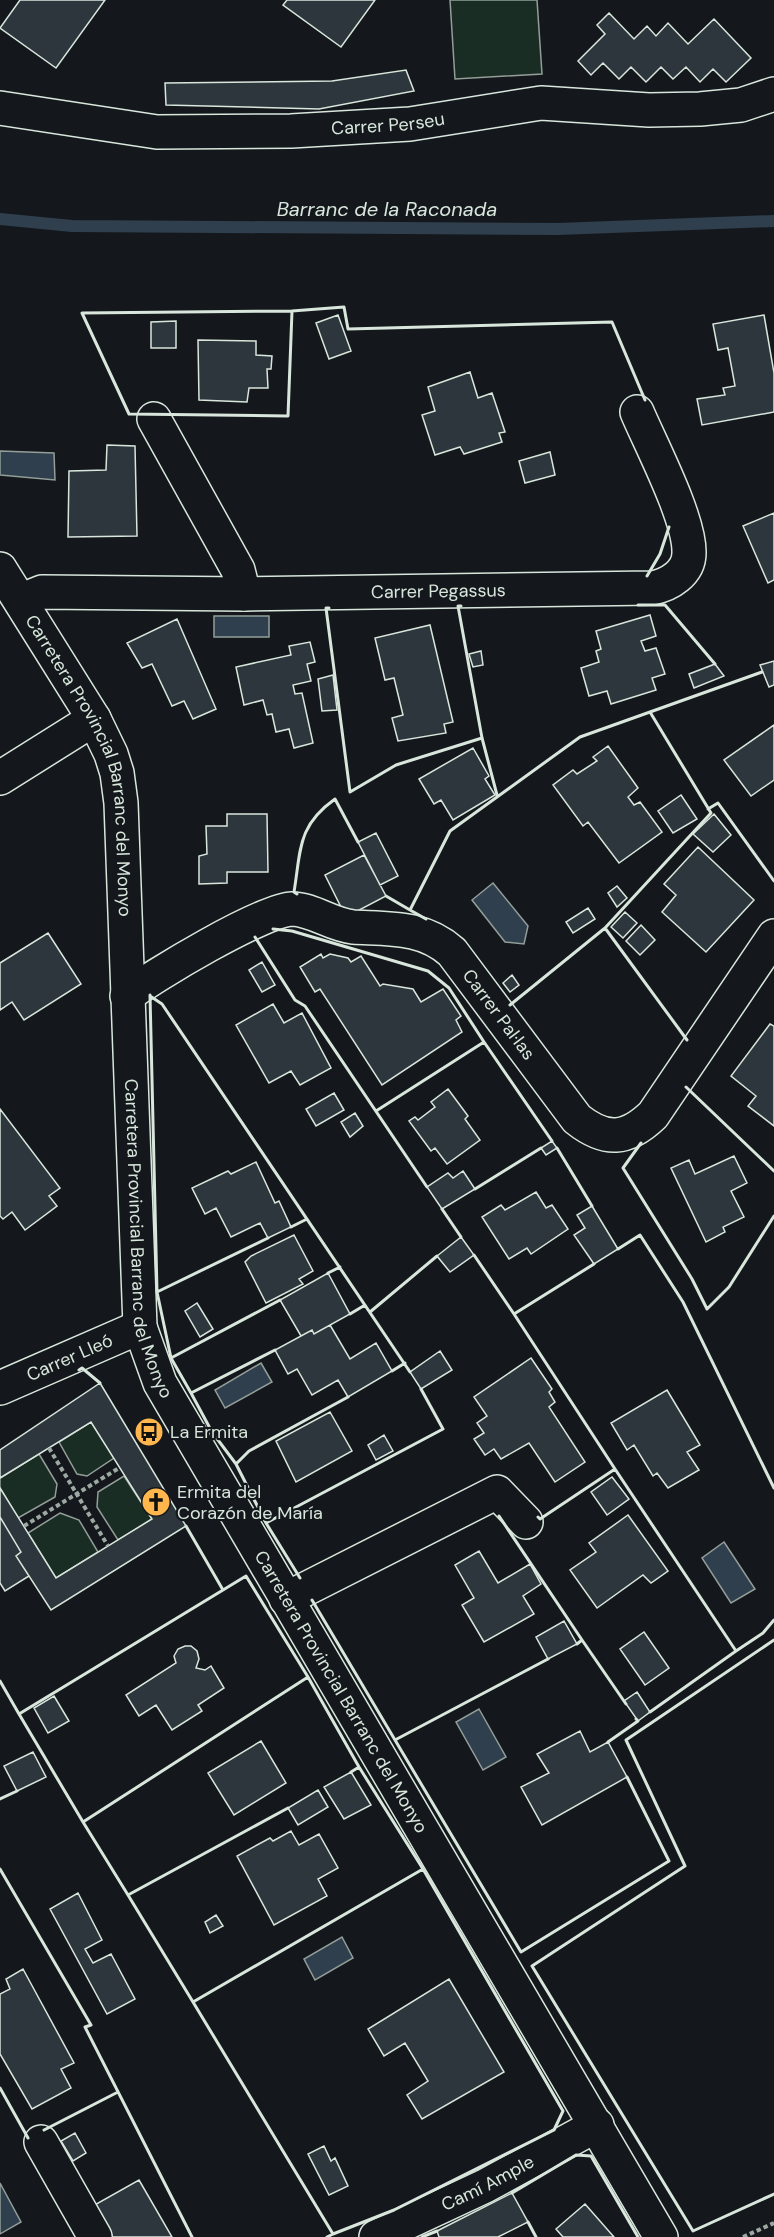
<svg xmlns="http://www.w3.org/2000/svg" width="774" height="2237" viewBox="0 0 774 2237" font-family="'DM Sans',sans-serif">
<rect width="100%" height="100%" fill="#14181c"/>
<path fill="#1a2d24" stroke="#939e99" stroke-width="1.5" d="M450,0h87l5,74 -87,5z
M91,1422l23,36 -27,18 -10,-2 -18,-32z
M39,1454l18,30 -2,13 -37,21 -18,-30v-10z
M124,1476l28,43 -34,21 -21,-33 1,-15z
M60,1513l19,7 19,32 -42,26 -28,-45z"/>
<path fill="#2f3f4d" stroke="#939e99" stroke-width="1.5" d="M0,451l54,2 1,27 -55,-5z
M214,616h55v21h-55z
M493,883l35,43 -4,18 -19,-2 -33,-42z
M261,1363l11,19 -47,26 -10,-18z
M724,1542l31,47 -24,14 -29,-45z
M479,1709l27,48 -23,13 -27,-48z
M342,1937l11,21 -38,22 -11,-21z
M0,2183l21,39 -21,12z"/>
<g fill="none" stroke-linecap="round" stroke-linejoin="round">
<path stroke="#2f3f4d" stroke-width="12" d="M0,219l72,7 486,3 216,-8"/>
</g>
<path fill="#2c363c" stroke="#d8e6dc" stroke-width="1.5" d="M20,0h85l-49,68 -56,-40z
M287,0h88l-34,47 -58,-42z
M609,13l25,26 13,-13 9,10 12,-13 20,21 26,-25 37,39 -25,24 -13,-13 -13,13 -14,-15 -13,12 -12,-12 -15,15 -15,-15 -12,12 -16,-16 -12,12 -13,-14 27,-27 -8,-9z
M406,70l8,21 -95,18 -153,-4 -1,-22 167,-2z
M338,315l13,36 -22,8 -13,-36z
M764,315l10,58v39l-72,13 -5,-26 28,-4 -2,-7 12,-2 -7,-38 -10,2 -5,-26z
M176,321v27h-25v-26z
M198,340l58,1v14l16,1 -1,13h-4l1,19h-19l-2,14 -48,-2z
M470,372l8,26 14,-5 13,39 -6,1 3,9 -38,12 -4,-7 -25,8 -13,-40 13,-4 -7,-24z
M107,445l28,1 2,90 -69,1 1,-66 37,-1z
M550,452l5,23 -30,8 -6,-22z
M774,513v67l-6,3 -25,-57z
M650,615l6,21 -15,5 4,10 11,-3 9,26 -13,4 4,12 -45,14 -4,-13 -18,5 -8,-28 18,-6 -3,-11 5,-2 -5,-18z
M177,619l39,90 -23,10 -9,-18 -12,5 -20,-42 -10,4 -15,-25z
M430,625l23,97 -9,2 2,9 -48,8 -6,-23 11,-3 -9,-37 -9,2 -10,-42z
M310,642l5,20 -8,2 4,17 -18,4 2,9 7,-1 11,50 -19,5 -5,-19 -13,3 -4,-18 -5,1 -4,-15 -19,5 -8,-38 55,-12 -2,-9z
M481,651l2,14 -10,2 -4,-13z
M774,661v24l-5,2 -9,-22z
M715,664l9,12 -30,12 -5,-14z
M333,675l4,35 -15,1 -4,-32z
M774,725v55l-23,16 -27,-36z
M608,746l30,42 -10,9 6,8 6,-3 22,30 -43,31 -31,-41 -5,4 -30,-41 20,-15 4,4 20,-13 -4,-4z
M473,748l16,28 -4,3 10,16 -42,25 -12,-20 -7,4 -15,-25z
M681,795l16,24 -24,14 -15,-22z
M227,814h40l1,58h-41v11l-28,1v-28l8,-2 -1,-28h21z
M714,814l17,21 -18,17 -20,-18z
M376,833l22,43 -18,9 -22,-43z
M698,847l56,53 -48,52 -44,-40 14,-17 -12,-11z
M364,855l22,41 -40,21 -21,-42z
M617,886l10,12 -10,9 -9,-14z
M588,908l7,11 -22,14 -7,-11z
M625,912l12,11 -14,15 -12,-11z
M641,925l14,15 -15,15 -14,-14z
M48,933l33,51 -57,36 -12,-18 -12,8v-47z
M321,954l2,4 7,-4 18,4 3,4 10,-6 19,30 3,-2 30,5 8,13 22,-13 18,27 -5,4 6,12 -80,53 -62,-96 -5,3 -15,-25z
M262,962l13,23 -13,7 -13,-22z
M512,975l7,10 -9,7 -7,-9z
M273,1004l11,19 18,-10 29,55 -31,17 -9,-14 -22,12 -33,-58z
M770,1024l4,2v100l-26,-20 8,-10 -25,-20z
M448,1089l20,27 -3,3 15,21 -33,24 -12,-16 -4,3 -22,-30 6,-4 3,3 17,-13 -4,-5z
M334,1093l10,17 -28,16 -10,-17z
M0,1109l60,79 -11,8 8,10 -32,24 -13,-18 -9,7 -3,-3z
M355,1113l8,13 -13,11 -9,-15z
M552,1141l5,7 -11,7 -5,-7z
M734,1156l13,27 -16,8 13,26 -21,10 2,5 -19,10 -35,-74 18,-8 6,14z
M256,1162l19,41 4,-2 12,26 -23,11 -8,-15 -29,14 -15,-29 -11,6 -13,-26 36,-17 3,3z
M463,1171l12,18 -33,20 -15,-22 21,-14 5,5z
M536,1192l10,16 6,-3 16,24 -37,25 -4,-6 -18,11 -27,-42 19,-12 4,5z
M592,1206l26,43 -24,15 -20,-29 11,-7 -8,-13z
M294,1235l19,36 -14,8 4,5 -37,19 -21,-41 6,-6z
M461,1237l13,18 -24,17 -13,-16z
M328,1273l22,41 -36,20 -2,-4 -11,6 -21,-36z
M197,1303l16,26 -13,8 -15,-26z
M330,1325l20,34 26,-16 16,28 -44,26 -10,-17 -26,15 -15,-26 -9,5 -13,-24 37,-20 2,4z
M440,1351l12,19 -31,19 -11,-17z
M531,1358l21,31 -3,3 6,10 -6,5 36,55 -30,20 -26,-39 -28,16 -7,-10 -9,6 -11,-16 10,-6 -7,-10 10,-7 -13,-19z
M100,1383l86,143 -135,84 -35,-54 5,-4 -21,-35v-29l56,90 96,-59 -61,-97 -91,56v-28z
M667,1390l33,55 -13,7 12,18 -31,18 -11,-15 -4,3 -19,-31 -7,5 -16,-27z
M330,1412l22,39 -56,31 -20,-41z
M384,1435l9,16 -17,9 -8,-15z
M612,1477l17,22 -22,16 -16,-23z
M628,1515l40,56 -17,12 -8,-8 -46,33 -27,-38 26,-18 -7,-9z
M0,1517l21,35 -5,4 13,20 -24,15 -5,-8z
M479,1551l19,32 32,-19 11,20 -18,12 11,18 -50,28 -22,-37 12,-7 -19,-33z
M564,1621l13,23 -29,15 -12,-22z
M644,1632l25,36 -24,17 -25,-36z
M185,1646h6l6,5 2,8 -3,9 9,2 6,-4 13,22 -26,17 4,6 -30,19 -16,-25 -17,11 -13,-21 50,-32 -2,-7 4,-7z
M637,1692l13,20 -12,9 -14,-20z
M54,1696l15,25 -21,12 -14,-25z
M580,1731l10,21 18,-10 19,35 -85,48 -21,-38 28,-14 -12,-19z
M261,1741l25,42 -52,32 -26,-42z
M33,1752l13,25 -29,14 -13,-25z
M351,1772l20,33 -27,14 -20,-32z
M318,1790l10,17 -30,18 -10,-17z
M291,1831l8,14 20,-11 19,34 -20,11 9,17 -53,29 -37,-69 33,-18 3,3z
M78,1893l24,47 -17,9 8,14 18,-9 24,45 -28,15 -57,-105z
M216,1915l7,11 -13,7 -5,-11z
M23,1969l51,94 -13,6 10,19 -39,21 -32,-55v-60l10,-5 -4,-10z
M449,1979l55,93 -82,47 -15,-24 21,-14 -23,-38 -21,13 -16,-27z
M75,2133l11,20 -13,8 -12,-20z
M324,2146l7,15 4,-3 13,28 -19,9 -21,-41z
M139,2180l33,57h-64l-17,-30z
M512,2193l16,29 -30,15h-59l-2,-6z
M585,2204l29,33h-51l-7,-8z"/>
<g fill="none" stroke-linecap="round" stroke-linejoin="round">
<g stroke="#d8e6dc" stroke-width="36">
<g id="minor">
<path id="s1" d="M0,108l157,24 134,-1 119,-7 131,-21 108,7 51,-1 41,-4 33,-11"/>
<path d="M154,419l84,151 6,24"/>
<path id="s2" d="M0,569l94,150 17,35 6,19 4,30 19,524 20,56 501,854"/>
<path id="s3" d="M22,600l20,-8 202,2 408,-6c17,-3 37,-15 37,-35 1,-34 -38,-108 -52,-141"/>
<path d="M0,778l94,-59"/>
<path id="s4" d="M127,996c25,-20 136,-86 165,-87 20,0 40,16 61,18 36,2 70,-1 99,25l125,167c29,23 50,21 76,-4l121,-179"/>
<path id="s5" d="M0,1388l140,-61"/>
<path d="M286,1599l211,-107 29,30"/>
<path d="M41,2142l54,95"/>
<path id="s6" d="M376,2237l109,-51 112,-61"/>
</g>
</g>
<path stroke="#9da8a2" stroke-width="4" stroke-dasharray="4.5 3" stroke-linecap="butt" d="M49,1448l59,98
M24,1526l95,-58
M743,2237l31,-14"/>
<use href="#minor" stroke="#14181c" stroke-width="33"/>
<path stroke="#d8e6dc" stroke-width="3" d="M292,311l52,-4 4,22 264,-7 33,78
M292,311l-4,105 -159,-2 -47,-101z
M647,576l13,-22 9,-27
M638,605h27l50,59
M461,606h-3l24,132 15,57
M329,608h-3l24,184 46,-27 86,-27
M650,712l112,-40
M708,809l10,-6 56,78
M297,894l-3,-2c7,-42 3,-66 41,-93l23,43
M386,896l24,14
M426,919l-16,-9 40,-79 130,-94 70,-25 61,101 -106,115 82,112
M273,929l19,2 136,40 21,17 35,54
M255,937l40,63 10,6 122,181
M150,995l7,297 111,-54
M150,996l12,8 248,368
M510,1005l95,-77
M686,1087l88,84
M376,1111l108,-69 68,99
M641,1143l-18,25 69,111 15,30 22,-22 45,-71
M557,1148l35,58
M475,1189l66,-41
M442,1209l19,28
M291,1227l16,-8
M618,1249l22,-14 43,67 91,186
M474,1255l40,59 80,-50
M328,1273l12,-6
M157,1292l14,66 109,-58
M370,1312l67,-56
M350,1314l15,-9
M514,1314l101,155 -75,50 -2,-2
M171,1358l20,35 84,-43
M79,1370l3,-2 18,15
M392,1371l13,-8
M191,1393l21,39 24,32
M348,1397l-99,54 -13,13 30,59 177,-94 -22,-40
M615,1469l121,182 -86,61
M499,1516l83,124 -5,4
M266,1523l34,55
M312,1600l83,140 153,-81
M582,1640l44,64
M774,1640l-148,100 59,126 -153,100 161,265 81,-37
M736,1651l27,-18 11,-13
M308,1677l51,90 -8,5
M0,1681l19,33 204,-124 -37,-64
M19,1714l64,108 225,-145 -62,-101 -23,14
M395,1740l126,212 148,-91 -42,-84
M608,1742l30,-21 -2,-2
M0,1799l17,-8
M83,1822l45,73 160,-87
M0,1869l91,156 -6,2 107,210
M128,1895l65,107 230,-133 -64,-102
M193,2002l140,232 -6,3
M0,2088l28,50
M44,2130l74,-38
M512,2193l64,-38 15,1 47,81
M528,2222l8,15
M333,2234l61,-24 160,-80 9,-19 -140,-242
M422,2237l15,-6"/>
</g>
<defs>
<g id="bus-disc" transform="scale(1.5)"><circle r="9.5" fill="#ffb74d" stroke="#14181c"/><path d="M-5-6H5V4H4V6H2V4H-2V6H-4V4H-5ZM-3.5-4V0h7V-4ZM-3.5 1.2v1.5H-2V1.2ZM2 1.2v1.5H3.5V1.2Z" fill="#111"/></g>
<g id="church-disc" transform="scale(1.5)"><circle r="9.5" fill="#ffb74d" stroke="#14181c"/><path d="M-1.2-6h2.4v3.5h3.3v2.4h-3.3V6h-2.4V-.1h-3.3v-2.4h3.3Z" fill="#111"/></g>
</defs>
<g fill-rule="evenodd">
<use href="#bus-disc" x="149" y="1432"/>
<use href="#church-disc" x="156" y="1502"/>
</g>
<g text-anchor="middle" stroke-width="4.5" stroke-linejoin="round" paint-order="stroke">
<g font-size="18" fill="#d8e6dc" stroke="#14181c">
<text dy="6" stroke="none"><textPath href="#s1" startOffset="390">Carrer Perseu</textPath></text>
<text dy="6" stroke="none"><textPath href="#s3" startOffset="418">Carrer Pegassus</textPath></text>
<text dy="6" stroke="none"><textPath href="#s2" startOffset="218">Carretera Provincial Barranc del Monyo</textPath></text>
<text dy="6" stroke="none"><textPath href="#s4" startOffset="434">Carrer Pal·las</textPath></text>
<text dy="6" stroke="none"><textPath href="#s2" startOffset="704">Carretera Provincial Barranc del Monyo</textPath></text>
<text dy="6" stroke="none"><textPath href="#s5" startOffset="76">Carrer Lleó</textPath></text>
<text dy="6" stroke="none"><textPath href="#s2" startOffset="1208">Carretera Provincial Barranc del Monyo</textPath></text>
<text dy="6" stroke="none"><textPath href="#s6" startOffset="124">Camí Ample</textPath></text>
</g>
<g font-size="18" fill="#d8e6dc" stroke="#14181c" text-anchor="start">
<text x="170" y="1438">La Ermita</text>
<text x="177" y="1498">Ermita del<tspan x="177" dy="21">Corazón de María</tspan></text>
</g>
<g font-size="20" font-style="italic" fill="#d8e6dc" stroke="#14181c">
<text x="387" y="216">Barranc de la Raconada</text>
</g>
</g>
</svg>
